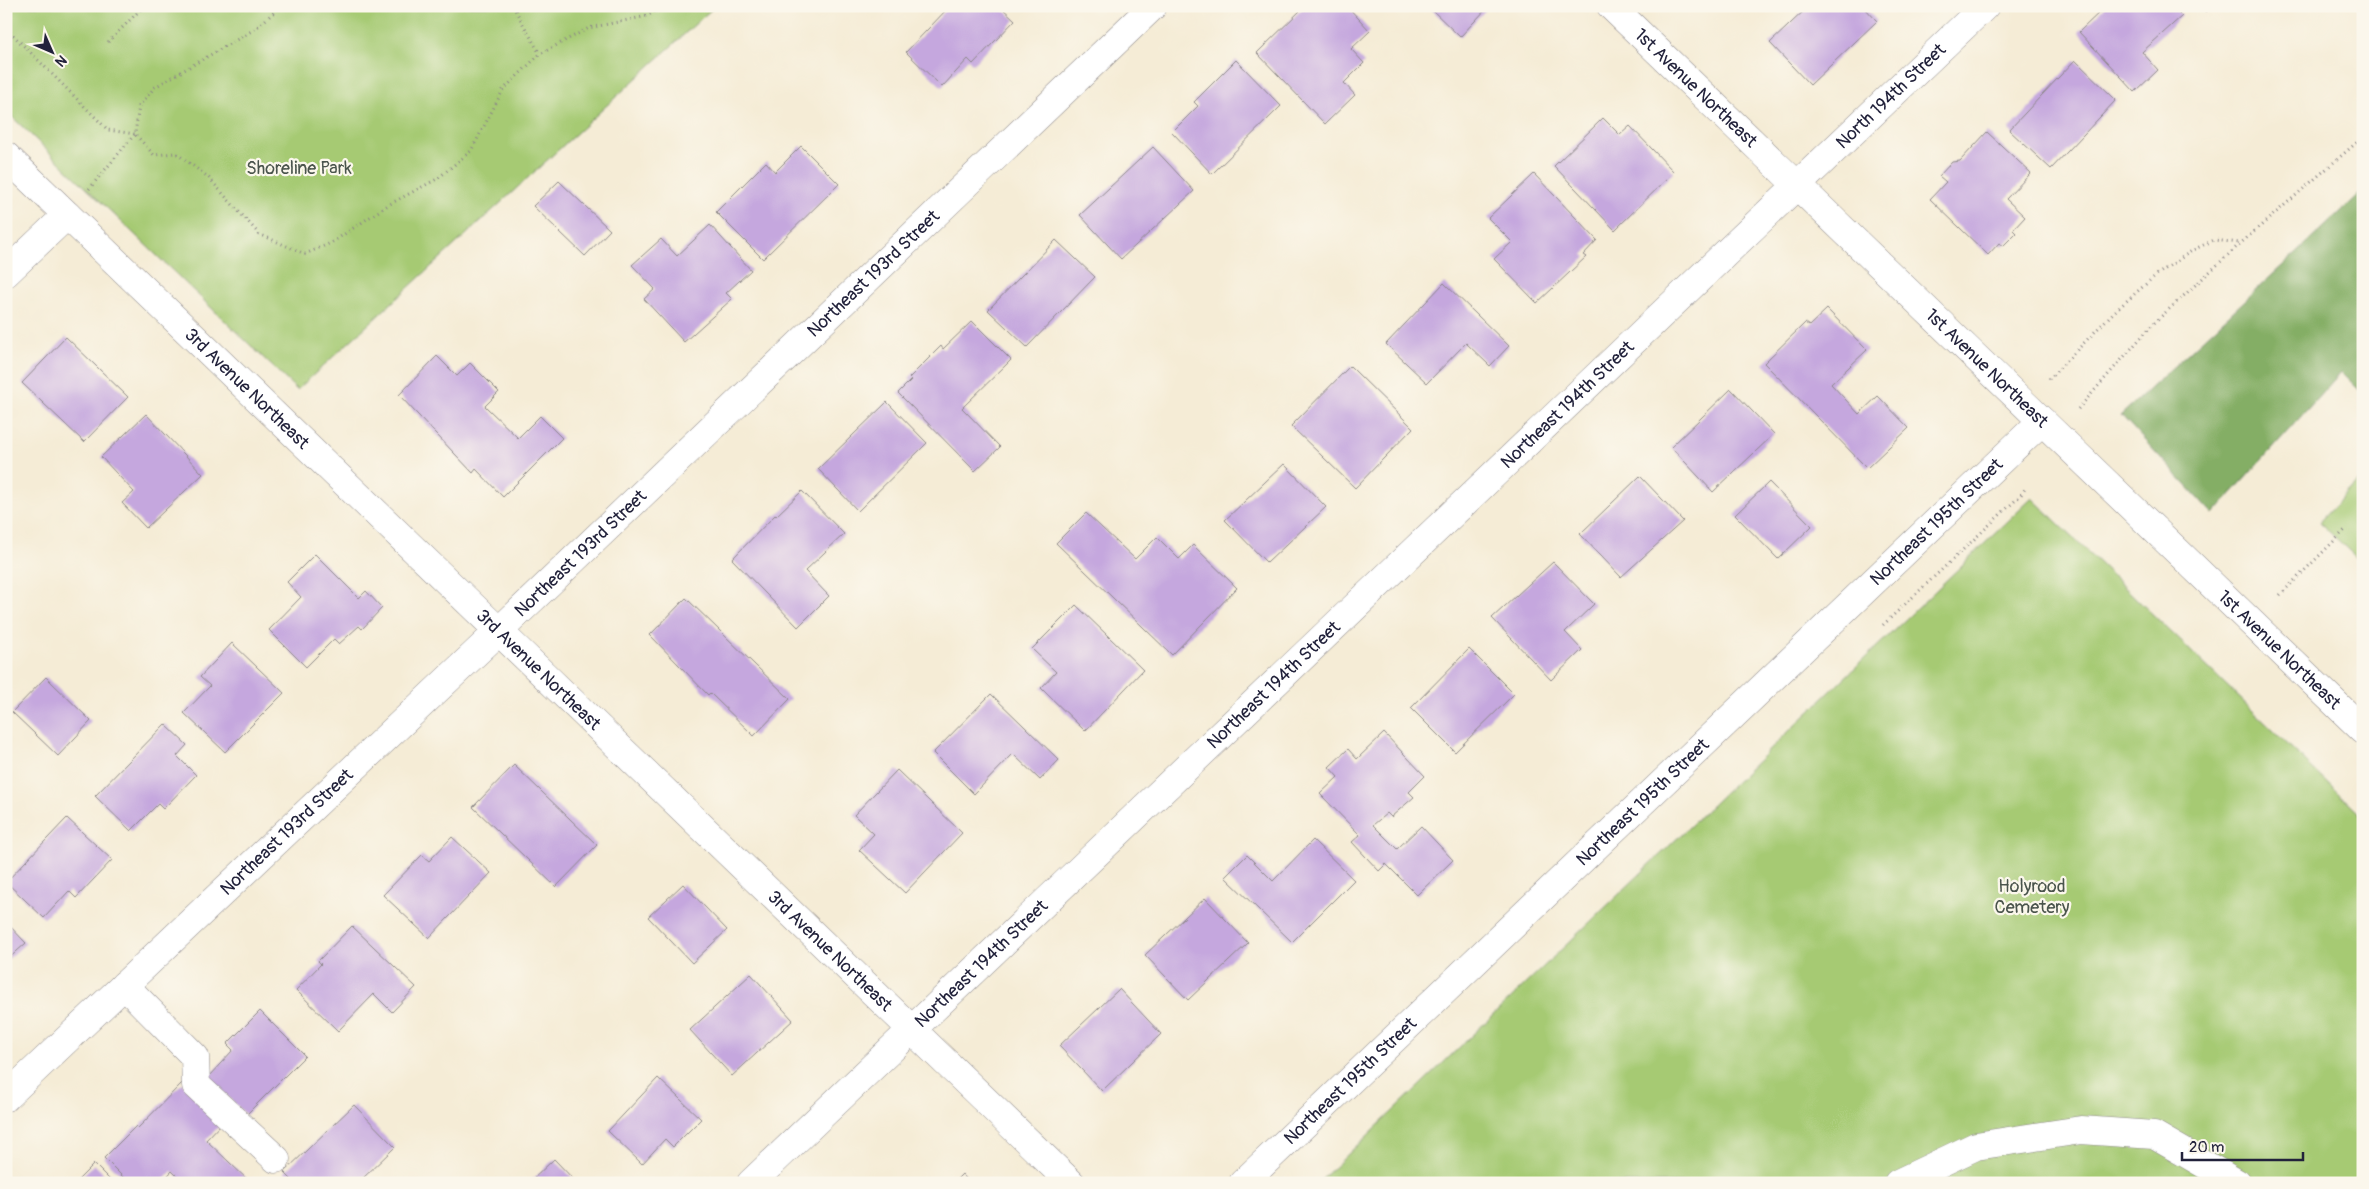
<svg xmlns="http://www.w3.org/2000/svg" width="2369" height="1189" viewBox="0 0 2369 1189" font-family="Pangolin,sans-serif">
<rect width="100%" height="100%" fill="#fbf7ec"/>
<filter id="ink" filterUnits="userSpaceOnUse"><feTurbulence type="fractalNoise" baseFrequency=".02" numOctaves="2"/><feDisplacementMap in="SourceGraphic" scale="10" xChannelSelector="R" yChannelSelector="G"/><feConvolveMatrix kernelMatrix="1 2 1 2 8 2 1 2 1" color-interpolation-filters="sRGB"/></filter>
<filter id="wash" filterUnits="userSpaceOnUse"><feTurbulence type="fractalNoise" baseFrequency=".0096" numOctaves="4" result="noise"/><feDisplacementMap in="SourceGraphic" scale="20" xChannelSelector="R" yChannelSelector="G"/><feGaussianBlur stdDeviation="1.12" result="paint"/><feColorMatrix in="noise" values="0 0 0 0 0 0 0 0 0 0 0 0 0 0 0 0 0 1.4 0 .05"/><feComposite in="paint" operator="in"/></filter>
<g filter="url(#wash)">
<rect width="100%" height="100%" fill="#f5ecd6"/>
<path fill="#a6ca73" stroke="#647657" d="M6,6h709l-418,384 -291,-279z
M2363,476v88l-44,-42z
M2032,498l331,319v366h-1045z"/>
<path fill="#84ae65" stroke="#536850" d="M2363,191v203l-22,-22 -128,142 -92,-99z"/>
<g id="blocks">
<path fill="#c5a7de" d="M950,6h50l15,14 -42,44 -5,-5 -26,28 -36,-35z
M1305,6h42l23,25 -19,18 13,14 -20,20 11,12 -30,29 -68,-71z
M1428,6h61l-29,31z
M1809,6h54l14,15 -67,64 -40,-42z
M2106,6h66l10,10 -40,36 16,18 -23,22 -56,-60z
M2201,6h11l-6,6z
M1236,60l45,46 -69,68 -40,-42 26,-26 -4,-4z
M2075,60l41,40 -65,69 -42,-39z
M1603,118l17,17 10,-9 44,46 -59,58 -61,-64z
M1987,132l44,41 -25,26 19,18 -12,13 3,3 -13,13 -4,-3 -11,12 -58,-56 16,-17 -7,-6 13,-14 8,-1z
M801,146l38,38 -76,75 -47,-47 50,-50 9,10z
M1153,147l41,44 -73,68 -41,-44z
M1534,174l63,66 -14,15 3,2 -49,46 -43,-44 18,-17 -24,-24z
M559,181l51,49 -25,26 -52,-50z
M710,225l41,45 -25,23 6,6 -48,43 -40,-43 11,-10 -23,-24 29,-26 16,17z
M1056,240l39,37 -68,70 -39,-37z
M1444,283l65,63 -19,20 -24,-23 -39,40 -41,-39z
M1827,309l40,41 -36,34 28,30 19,-18 31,32 -42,40 -103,-105 41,-40 4,3z
M972,321l39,39 -49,48 38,39 -25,24 -77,-78 13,-13 -2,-2 32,-32 2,3z
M66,337l62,60 -44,45 -62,-59z
M437,356l20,20 13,-13 29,29 -14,14 33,32 22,-22 22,22 -59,59 -27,-28 -3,4 -74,-78z
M1350,366l63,62 -58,60 -64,-62z
M1731,389l43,45 -61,58 -42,-45z
M887,402l40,41 -69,68 -40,-42z
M146,414l57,60 -57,54 -24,-25 12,-11 -33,-35z
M1284,464l42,43 -59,56 -42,-43z
M1640,476l43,45 -62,56 -41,-43z
M1769,482l43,44 -34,33 -43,-44z
M802,491l42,43 -39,37 24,25 -31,31 -66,-68 43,-44 1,1z
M1086,513l49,46 22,-22 22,22 14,-14 44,43 -65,67 -116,-112z
M315,554l44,44 7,-7 16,17 -20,21 -3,-3 -20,18 -5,-5 -28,28 -37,-37 32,-33 -14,-15z
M1553,562l41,42 -29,28 17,18 -31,30 -59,-62z
M686,598l104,101 -36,37 -44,-43 -2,2 -58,-60z
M1076,605l67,65 -58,61 -44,-43 15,-16 -24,-23z
M232,643l52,50 -59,59 -41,-39 26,-27 -10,-9z
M1469,649l45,45 -59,58 -44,-44z
M46,677l45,44 -33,35 -46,-44z
M991,694l68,66 -19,20 -27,-26 -39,40 -41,-41z
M165,724l22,21 -10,11 19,19 -33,34 -5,-5 -27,27 -36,-35z
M1384,733l41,43 -16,16 5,5 -23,20 -4,-4 -14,12 24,24 24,-23 32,34 -36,35 -31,-31 -7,7 -27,-29 8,-7 -40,-41 18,-17 -9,-10 19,-18 9,10z
M514,765l83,80 -41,42 -83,-80z
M897,770l65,63 -57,60 -46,-43 15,-16 -20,-19z
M67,818l45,42 -36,38 -7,-7 -25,27 -38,-36z
M452,837l39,36 -62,65 -46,-43 39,-40 7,6z
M1313,840l41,40 -62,62 -67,-65 22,-22 26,26z
M683,884l44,46 -35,33 -44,-46z
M1205,898l43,45 -60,57 -43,-45z
M6,922l20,21 -20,18z
M352,926l64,61 -24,25 -18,-18 -36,37 -42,-41 25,-26 -3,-3z
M751,974l42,46 -61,56 -42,-46z
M1119,989l42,45 -59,57 -43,-45z
M260,1011l45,45 -59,59 -38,-38 25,-27 -6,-6z
M658,1078l43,41 -28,28 -8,-8 -23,25 -34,-33z
M182,1083l40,40 -16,17 45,43h-67l-12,-12 -11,12h-32l-25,-25 32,-32 2,2z
M354,1105l41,42 -37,36h-63l-11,-11z
M554,1159l23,24h-48z
M94,1164l19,19h-38z
M962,1174l8,9h-17z"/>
</g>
</g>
<g filter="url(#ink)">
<use href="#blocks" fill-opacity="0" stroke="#8c8788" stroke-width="1"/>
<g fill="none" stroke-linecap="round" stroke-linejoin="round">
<g stroke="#8c8788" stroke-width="29">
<g id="minor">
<path id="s1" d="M1611,6l752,724"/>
<path id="s2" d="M6,156l1065,1027"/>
<path d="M6,273l61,-58"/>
<path d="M124,985l71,72 1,28 80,74"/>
<path id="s3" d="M6,1097l493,-466 654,-625"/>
<path id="s4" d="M751,1183l1234,-1177"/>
<path id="s5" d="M1243,1183l799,-762"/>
<path d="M1898,1183l78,-37 105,-16 73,5 83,48"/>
</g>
</g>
<path stroke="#8c8788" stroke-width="3" stroke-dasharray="1 4" stroke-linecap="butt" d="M281,6l-26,23 -100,58 -16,19 -4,28 19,21 22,-2 32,24 51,57 46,20 26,-11 57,-38 49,-26 34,-28 32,-61 37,-36 49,-26 58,-12 16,-10
M513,6l27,48
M6,28l102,102 27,4
M108,42l36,-36
M89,189l46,-55
M2049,379l64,-66 42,-37 38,-26 21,-10 26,3
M2078,409l75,-85 88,-81 122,-106
M2280,595l65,-65
M1883,625l137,-129 5,-7"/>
<use href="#minor" stroke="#fff" stroke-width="28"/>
</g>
</g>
<g text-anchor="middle" stroke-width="4.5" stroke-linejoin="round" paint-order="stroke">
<g font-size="18" fill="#22223b" stroke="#fbf7ec">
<text dy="6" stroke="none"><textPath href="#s1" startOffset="118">1st Avenue Northeast</textPath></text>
<text dy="6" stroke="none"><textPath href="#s4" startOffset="1575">North 194th Street</textPath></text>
<text dy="6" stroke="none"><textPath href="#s3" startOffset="1196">Northeast 193rd Street</textPath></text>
<text dy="6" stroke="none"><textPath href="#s1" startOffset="522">1st Avenue Northeast</textPath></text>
<text dy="6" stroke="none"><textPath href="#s2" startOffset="335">3rd Avenue Northeast</textPath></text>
<text dy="6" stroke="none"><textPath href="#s4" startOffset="1128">Northeast 194th Street</textPath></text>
<text dy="6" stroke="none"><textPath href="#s5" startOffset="958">Northeast 195th Street</textPath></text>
<text dy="6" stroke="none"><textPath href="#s3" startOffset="791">Northeast 193rd Street</textPath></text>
<text dy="6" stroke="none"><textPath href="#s1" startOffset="928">1st Avenue Northeast</textPath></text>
<text dy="6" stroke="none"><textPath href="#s2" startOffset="740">3rd Avenue Northeast</textPath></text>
<text dy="6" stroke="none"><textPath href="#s4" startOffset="722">Northeast 194th Street</textPath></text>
<text dy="6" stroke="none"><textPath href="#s5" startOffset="552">Northeast 195th Street</textPath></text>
<text dy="6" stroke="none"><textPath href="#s3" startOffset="386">Northeast 193rd Street</textPath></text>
<text dy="6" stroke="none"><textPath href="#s2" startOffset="1145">3rd Avenue Northeast</textPath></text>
<text dy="6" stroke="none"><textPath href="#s4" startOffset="318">Northeast 194th Street</textPath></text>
<text dy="6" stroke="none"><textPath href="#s5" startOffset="148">Northeast 195th Street</textPath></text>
</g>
<g font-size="18" fill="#4a544c" stroke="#fbf7ec">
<text x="299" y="174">Shoreline Park</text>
<text x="2032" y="892">Holyrood<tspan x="2032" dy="21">Cemetery</tspan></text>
</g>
</g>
<rect width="2369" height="1189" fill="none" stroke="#fbf7ec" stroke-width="25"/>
<g transform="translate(52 52) rotate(135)" stroke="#fbf7ec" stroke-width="4" paint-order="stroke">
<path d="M0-4L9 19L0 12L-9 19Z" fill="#22223b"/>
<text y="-8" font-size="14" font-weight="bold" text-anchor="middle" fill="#22223b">N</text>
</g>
<path d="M2182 1152v8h121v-8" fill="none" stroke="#22223b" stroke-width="2.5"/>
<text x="2189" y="1152" font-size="15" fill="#22223b" stroke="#fbf7ec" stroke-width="4" paint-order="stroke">20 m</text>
</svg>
